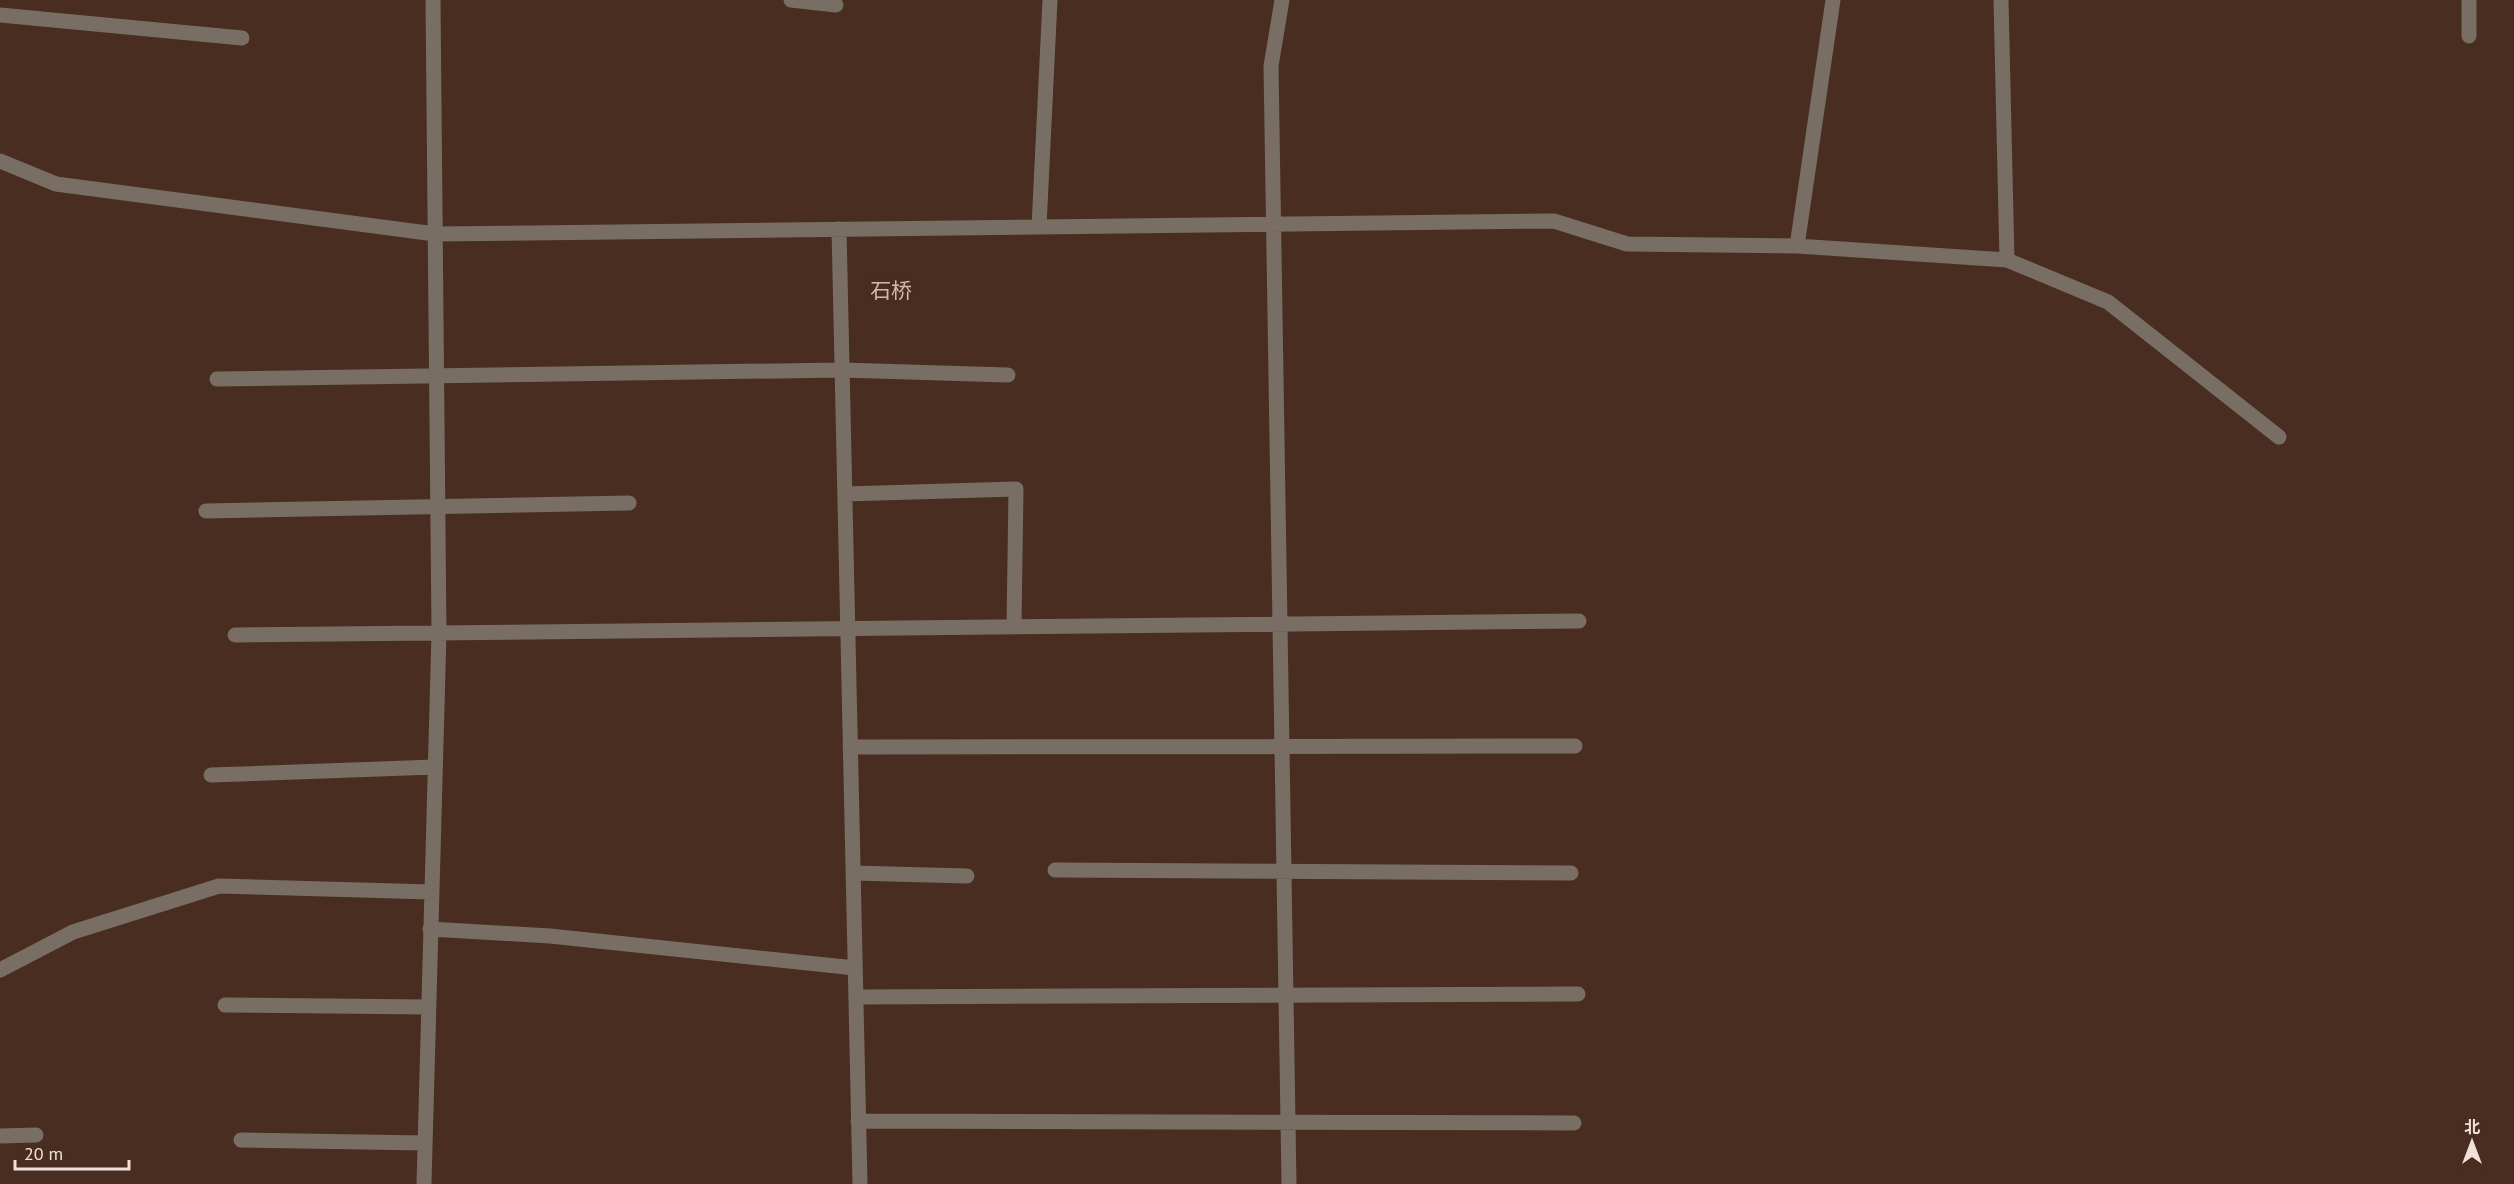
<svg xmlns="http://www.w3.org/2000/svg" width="2514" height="1184" viewBox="0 0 2514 1184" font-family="'PT Sans','Noto Sans SC',sans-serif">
<rect width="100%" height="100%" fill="#482d20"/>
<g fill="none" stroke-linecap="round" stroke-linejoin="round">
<path stroke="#786e64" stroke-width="15" d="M791,0l45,5
M1282,0l-11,66 18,1118
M2001,0l6,260
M2469,0v36
M0,15l242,23
M0,161l56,23 379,50 1119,-13 73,23 170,2 210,14 101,42 171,135
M1039,227l11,-227
M839,229l21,955
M1797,246l36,-246
M217,379l625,-9 166,5
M845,494l171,-5 -2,138
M206,511l423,-8
M235,635l1344,-14
M850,747l725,-1
M211,775l224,-8
M1055,870l516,3
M853,873l114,3
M430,929l120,7 305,32
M0,970l73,-38 146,-46 212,6
M856,997l722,-3
M225,1005l203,2
M858,1121l716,2
M0,1136l36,-1
M241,1140l184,3
M424,1184l15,-551 -6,-633"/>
</g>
<g text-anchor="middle" stroke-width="4.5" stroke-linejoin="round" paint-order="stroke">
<g font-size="21" fill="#d9b7a8" stroke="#482d20">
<text x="891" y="298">石桥</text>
</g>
</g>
<g transform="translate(2472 1142)" stroke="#482d20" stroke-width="4.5" paint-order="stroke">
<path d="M0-4.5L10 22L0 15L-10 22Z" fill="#f2e1d9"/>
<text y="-9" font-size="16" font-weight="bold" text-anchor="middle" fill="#f2e1d9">北</text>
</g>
<path d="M15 1160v9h114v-9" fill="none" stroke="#f2e1d9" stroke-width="3"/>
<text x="24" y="1160" font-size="18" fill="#f2e1d9" stroke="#482d20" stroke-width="4.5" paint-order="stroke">20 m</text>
</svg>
